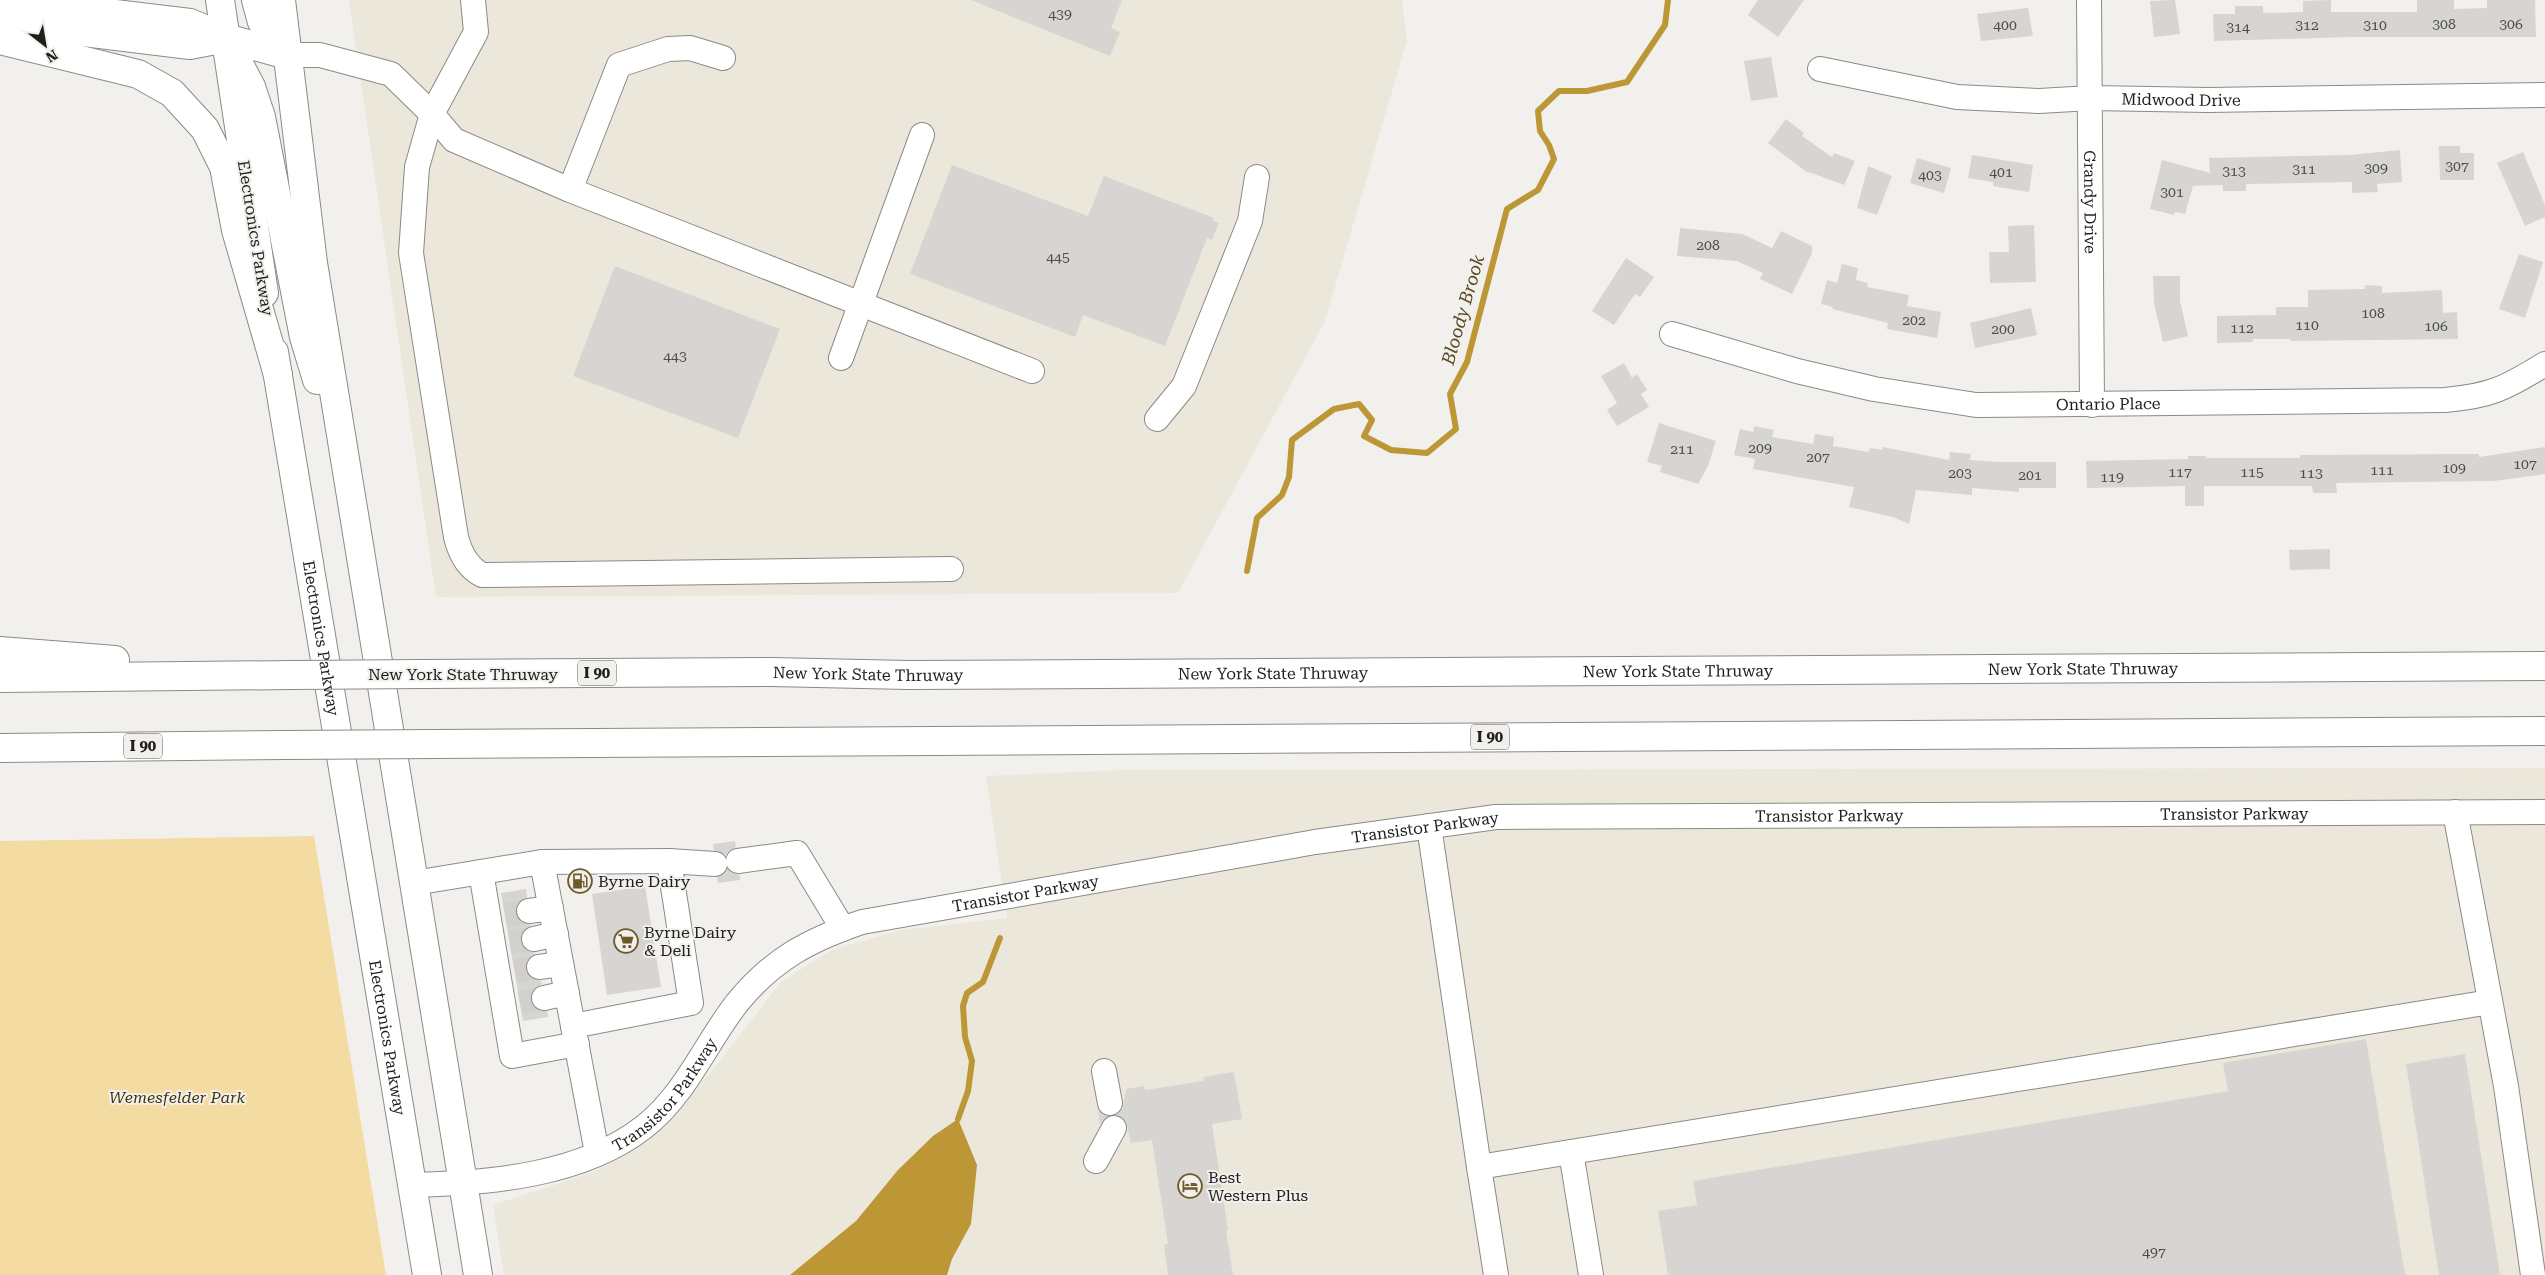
<svg xmlns="http://www.w3.org/2000/svg" width="2545" height="1275" viewBox="0 0 2545 1275" font-family="'Roboto Serif',serif">
<rect width="100%" height="100%" fill="#f2f0ec"/>
<path fill="#ece7db" d="M349,0h1053l5,40 -82,281 -147,272 -742,4z
M2545,768v507h-2041l-11,-70 100,-33 55,-31 64,-70 69,-89 51,-32 69,-20 106,-12 -21,-142 136,-6z"/>
<path fill="#f4dba1" d="M314,836l72,439h-386v-434z"/>
<path fill="#bd9736" d="M958,1119l19,46 -6,59 -19,35 -5,16h-157l66,-54 42,-51 35,-34z"/>
<g fill="none" stroke-linecap="round" stroke-linejoin="round">
<path stroke="#bd9736" stroke-width="6" d="M1247,571l10,-53 25,-23 7,-18 3,-37 42,-31 25,-5 13,16 -8,16 27,14 36,3 29,-24 -6,-35 17,-32 40,-153 31,-19 16,-31 -5,-14 -9,-14 -2,-20 21,-20h28l40,-9 38,-57 3,-25
M958,1119l10,-28 4,-30 -7,-24 -2,-31 4,-13 16,-11 17,-44"/>
</g>
<path fill="#d7d5d1" d="M971,0h151l-11,28 9,4 -10,24z
M1758,0h46l-26,37 -30,-22z
M2175,0l5,34 -26,3 -4,-36z
M2331,0v12h86v-12h37v9l33,-1v-8h48l1,37h-185l-137,4 -1,-27h22v-8h28v7l40,-1v-11z
M2028,8l5,28 -52,5 -4,-27z
M1771,57l7,40 -27,4 -7,-40z
M1786,119l18,14 -2,3 30,21 2,-4 21,8 -11,24 -35,-13 -1,1 -40,-30z
M2439,146h21v7h14v27h-34z
M2400,150l2,32 -25,2 1,8 -26,1v-11l-106,2v7h-23v-6l-30,1 -8,28 -10,-2 -1,3 -24,-6 12,-49 48,13 -1,-15 141,-3z
M2523,152l22,53v12l-20,9 -28,-63z
M1972,155l61,10 -4,27 -36,-6v-4l-25,-4z
M1917,158l34,10 -7,25 -34,-10z
M952,165l136,51 16,-40 110,42 -1,3 6,2 -7,17 -5,-2 -42,108 -82,-31 -8,22 -165,-63z
M1868,166l24,10 -15,39 -20,-7z
M2034,225l2,57 -46,1 -1,-31h20l-1,-26z
M1680,228l62,6 30,14 9,-17 31,15v7l-20,41 -32,-15 3,-6 -26,-12 -60,-5z
M2519,254l24,8 -18,56 -26,-9z
M1626,258l28,19 -14,20 -5,-3 -21,31 -22,-14z
M1842,264l16,4 -2,12 12,3 -1,4 42,8 -2,11 34,6 -4,26 -50,-9 1,-6 -56,-14 1,-2 -12,-3 6,-24 10,3z
M615,266l165,63 -42,109 -165,-62z
M2153,276h27v25l8,35 -25,6 -9,-39z
M2365,285l17,1v7l60,-3 1,23 14,-1 1,27 -168,2v-2h-37v3l-36,1v-27l59,-1v-8h32v-17l57,-1z
M2031,308l6,27 -62,13 -5,-25z
M1624,363l8,15 5,-4 10,16 -6,4 8,13 -32,19 -10,-16 10,-7 -16,-27z
M1659,423l57,18 -8,25 -10,18 -38,-12 2,-6 -15,-4z
M1754,426l20,4 -2,7 41,7 2,-10 19,3 -1,9 36,6 1,-4 12,2 1,-3 66,13 1,-8 21,2 -1,6 30,2h56v26h-37v4l-47,-4v7l-56,-5 -7,34 -16,-7 -44,-10 5,-20 -101,-18 2,-10 -21,-4 6,-26 13,3z
M2545,447v27l-51,7 -158,2 1,10h-24l-1,-7h-108v20h-19v-20l-98,2 -1,-27 102,-2v-3h18v2h94v-3l163,-1h16v3z
M2330,549v20l-40,1 -1,-20z
M735,841l1,6 -6,3 -5,6 -11,-6 -1,-6z
M727,869l13,6v5l-22,3 -1,-6 4,-1z
M645,886l16,101 -54,8 -15,-101z
M526,889l1,8 -10,8 -1,8 7,10 9,2 -8,4 -3,13 3,7 12,3 -9,9 -1,8 2,7 13,5 1,3 -8,4 -3,12 3,8 13,3 1,6 -25,4 -22,-128z
M2366,1039l39,236h-737l-10,-64 39,-6 -4,-24 535,-90 -5,-28z
M2465,1054l35,221h-61l-33,-211z
M1234,1072l8,47 -30,5 16,106h-2l7,45h-65l-4,-30 4,-1 -16,-104 -21,3 -5,-22 -10,-6 7,-7 3,-19 18,-3 1,4 59,-9 -1,-4z
M1098,1108l9,8 -7,9z"/>
<g fill="none" stroke-linecap="round" stroke-linejoin="round">
<path stroke="#d2d0cd" stroke-width="24" stroke-dasharray="24 12" stroke-linecap="butt" d="M505,915l24,-4
M510,942l24,-3
M515,971l24,-4
M520,1003l24,-5"/>
<g stroke="#8c8a86" stroke-width="26">
<g id="minor">
<path id="s1" d="M2089,0l3,405"/>
<path d="M287,55h33l71,19 41,40 44,-82 -3,-32"/>
<path id="s2" d="M1820,69l137,28 82,4 52,-3 117,2 337,-5"/>
<path d="M432,114l-15,53 -6,86 45,284c4,16 11,30 26,38l469,-6"/>
<path d="M432,114l22,26 116,50 462,181"/>
<path d="M570,190l49,-125 49,-16 22,-1 33,10"/>
<path id="s3" d="M1672,334l125,37 77,18 102,16 469,-5c46,-4 61,-12 100,-36"/>
<path d="M841,358l81,-223"/>
<path d="M1157,419l27,-33 66,-165 7,-44"/>
<path d="M2455,812l51,274 27,189"/>
<path d="M1429,826l50,341 1011,-165"/>
<path d="M738,861l59,-8 46,76"/>
<path d="M542,862l127,-1 46,3"/>
<path d="M481,872l31,184 65,-12"/>
<path d="M414,883l128,-21 55,291"/>
<path d="M529,911l22,-3"/>
<path d="M534,939l22,-5"/>
<path d="M539,967l22,-3"/>
<path d="M544,998l23,-5"/>
<path d="M573,1026l118,-23 -22,-142"/>
<path d="M1104,1071l6,32"/>
<path d="M1571,1152l20,123"/>
<path d="M1096,1161l18,-33"/>
<path d="M1479,1167l17,108"/>
<path id="s4" d="M412,1185c77,-2 169,-9 232,-58 42,-33 61,-83 93,-124 36,-44 72,-63 125,-81l453,-80 181,-25 1049,-5"/>
</g>
</g>
<g stroke="#8c8a86" stroke-width="30">
<g id="major">
<path d="M220,0l44,293"/>
<path d="M256,0l6,22 25,32"/>
<path d="M281,0l32,263 165,1012"/>
<path d="M226,38l61,17"/>
<path d="M238,62l13,25 10,30 43,220 13,43"/>
<path id="s5" d="M274,352l153,923"/>
</g>
</g>
<g stroke="#8c8a86" stroke-width="30">
<g id="highway">
<path d="M0,0l190,23 36,15"/>
<path d="M0,22l190,23 36,-7"/>
<path d="M0,40l138,34 34,19 33,36 19,38 12,63 42,145"/>
<path d="M0,651l115,9"/>
<path id="s6" d="M423,674l348,-2 137,3 1637,-9"/>
<path d="M0,678l291,-3"/>
<path d="M435,744l2110,-13"/>
<path d="M0,748l286,-3"/>
</g>
</g>
<use href="#minor" stroke="#fff" stroke-width="24"/>
<use href="#major" stroke="#fff" stroke-width="28"/>
<use href="#highway" stroke="#fff" stroke-width="28"/>
<g stroke="#8c8a86" stroke-width="30" stroke-linecap="butt">
<path id="highway-bridge" d="M291,675l132,-1
M286,745l149,-1"/>
</g>
<use href="#highway-bridge" stroke="#fff" stroke-width="28"/>
</g>
<defs>
<g id="fuel-ring" transform="scale(1.25)"><circle r="9.5" fill="#f2f0ec" stroke="#6e5a29" stroke-width="1.5"/><path d="M-5.5-6h7V0h2V4h1.3V-2.5L3-4.5l.8-.8L6-3V5H2.5V1h-1V6h-7ZM-4.2-4.7v3.2H.2V-4.7Z" fill="#6e5a29"/></g>
<g id="supermarket-ring" transform="scale(1.25)"><circle r="9.5" fill="#f2f0ec" stroke="#6e5a29" stroke-width="1.5"/><path d="M-6-5.5h2.5l.6 2H6L4.5 2H-2.5L-4.4-4H-6ZM-1.5 3.2a1.3 1.3 0 1 0 .1 0ZM3 3.2a1.3 1.3 0 1 0 .1 0Z" fill="#6e5a29"/></g>
<g id="hotel-ring" transform="scale(1.25)"><circle r="9.5" fill="#f2f0ec" stroke="#6e5a29" stroke-width="1.5"/><path d="M-6-4.5h1.5V1H6V5H4.5V3h-9V5H-6ZM-4 0a1.8 1.8 0 1 1 3.6 0ZM.5 0V-2.5h3Q6-2.5 6 0Z" fill="#6e5a29"/></g>
</defs>
<g fill-rule="evenodd">
<use href="#fuel-ring" x="580" y="881"/>
<use href="#supermarket-ring" x="626" y="941"/>
<use href="#hotel-ring" x="1190" y="1186"/>
</g>
<g text-anchor="middle" stroke-width="4" stroke-linejoin="round" paint-order="stroke">
<g font-size="14" fill="#4d4c4a">
<text x="1060" y="19">439</text>
<text x="2444" y="29">308</text>
<text x="2511" y="29">306</text>
<text x="2005" y="30">400</text>
<text x="2307" y="30">312</text>
<text x="2375" y="30">310</text>
<text x="2238" y="32">314</text>
<text x="2457" y="171">307</text>
<text x="2376" y="173">309</text>
<text x="2304" y="174">311</text>
<text x="2234" y="176">313</text>
<text x="2001" y="177">401</text>
<text x="1930" y="180">403</text>
<text x="2172" y="197">301</text>
<text x="1708" y="250">208</text>
<text x="1058" y="262">445</text>
<text x="2373" y="318">108</text>
<text x="1914" y="325">202</text>
<text x="2307" y="330">110</text>
<text x="2436" y="331">106</text>
<text x="2242" y="333">112</text>
<text x="2003" y="334">200</text>
<text x="675" y="361">443</text>
<text x="1760" y="453">209</text>
<text x="1682" y="454">211</text>
<text x="1818" y="462">207</text>
<text x="2525" y="469">107</text>
<text x="2454" y="473">109</text>
<text x="2382" y="475">111</text>
<text x="2180" y="477">117</text>
<text x="2252" y="477">115</text>
<text x="1960" y="478">203</text>
<text x="2311" y="478">113</text>
<text x="2030" y="480">201</text>
<text x="2112" y="482">119</text>
<text x="2154" y="1257">497</text>
</g>
<g fill="#f2f0ec" stroke="#5e5d5b" stroke-width="1">
<rect x="578" y="660.5" width="38" height="25" rx="4"/>
<rect x="1471" y="724.5" width="38" height="25" rx="4"/>
<rect x="124" y="733.5" width="38" height="25" rx="4"/>
</g>
<g font-size="15" font-weight="bold" fill="#1f1e1d">
<text x="597" y="678">I 90</text>
<text x="1490" y="742">I 90</text>
<text x="143" y="751">I 90</text>
</g>
<g font-size="16" fill="#1f1e1d" stroke="#f2f0ec">
<text dy="6" stroke="none"><textPath href="#s2" startOffset="364">Midwood Drive</textPath></text>
<text dy="6" stroke="none"><textPath href="#s1" startOffset="202">Grandy Drive</textPath></text>
<text transform="translate(256 238) rotate(81)" y="6">Electronics Parkway</text>
<text dy="6" stroke="none"><textPath href="#s3" startOffset="445">Ontario Place</textPath></text>
<text dy="6" stroke="none"><textPath href="#s5" startOffset="290">Electronics Parkway</textPath></text>
<text dy="6" stroke="none"><textPath href="#s6" startOffset="1660">New York State Thruway</textPath></text>
<text dy="6" stroke="none"><textPath href="#s6" startOffset="1255">New York State Thruway</textPath></text>
<text dy="6" stroke="none"><textPath href="#s6" startOffset="445">New York State Thruway</textPath></text>
<text dy="6" stroke="none"><textPath href="#s6" startOffset="850">New York State Thruway</textPath></text>
<text x="463" y="680">New York State Thruway</text>
<text dy="6" stroke="none"><textPath href="#s4" startOffset="1931">Transistor Parkway</textPath></text>
<text dy="6" stroke="none"><textPath href="#s4" startOffset="1526">Transistor Parkway</textPath></text>
<text dy="6" stroke="none"><textPath href="#s4" startOffset="1121">Transistor Parkway</textPath></text>
<text dy="6" stroke="none"><textPath href="#s4" startOffset="716">Transistor Parkway</textPath></text>
<text dy="6" stroke="none"><textPath href="#s5" startOffset="695">Electronics Parkway</textPath></text>
<text dy="6" stroke="none"><textPath href="#s4" startOffset="281">Transistor Parkway</textPath></text>
</g>
<g font-size="16" fill="#1f1e1d" stroke="#f2f0ec" text-anchor="start">
<text x="598" y="887">Byrne Dairy</text>
<text x="644" y="938">Byrne Dairy<tspan x="644" dy="18">&amp; Deli</tspan></text>
<text x="1208" y="1183">Best<tspan x="1208" dy="18">Western Plus</tspan></text>
</g>
<g font-size="16" font-style="italic" fill="#44350b" stroke="#f2f0ec">
<text x="177" y="1103">Wemesfelder Park</text>
</g>
<g font-size="18" font-style="italic" fill="#57471f" stroke="#f2f0ec">
<text transform="translate(1463 310) rotate(-74)" y="6">Bloody Brook</text>
</g>
</g>
<g transform="translate(45 45) rotate(149)" stroke="#f2f0ec" stroke-width="4" paint-order="stroke">
<path d="M0-4L9 19L0 12L-9 19Z" fill="#1f1e1d"/>
<text y="-8" font-size="14" font-weight="bold" text-anchor="middle" fill="#1f1e1d">N</text>
</g>
</svg>
